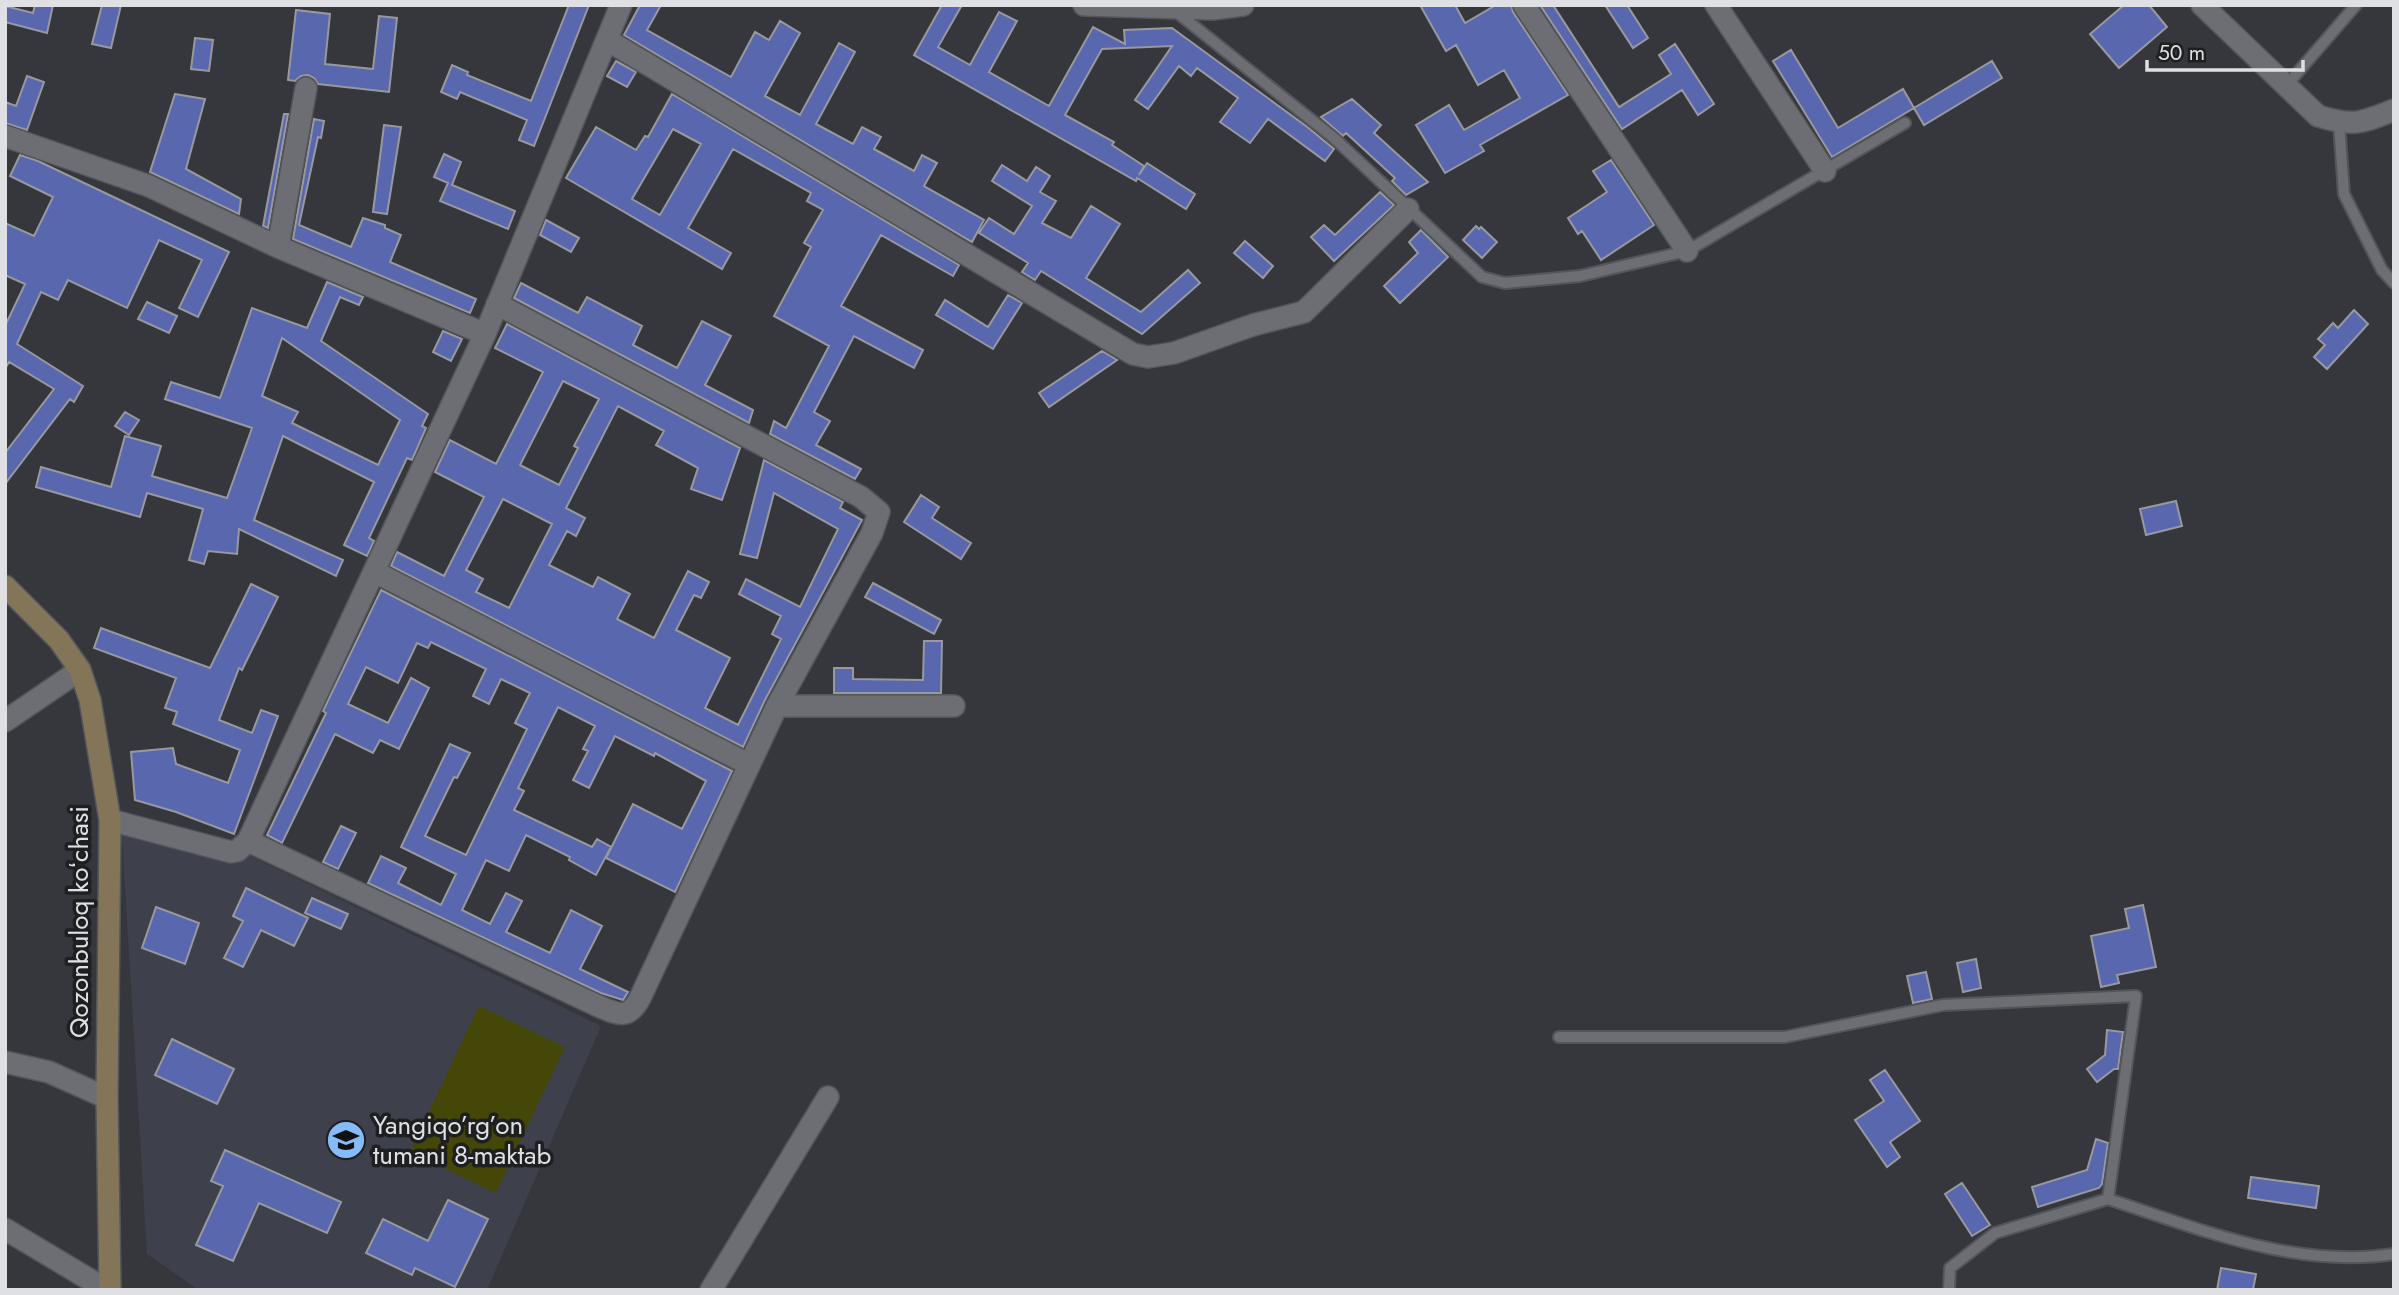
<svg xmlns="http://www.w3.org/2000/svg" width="2399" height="1295" viewBox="0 0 2399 1295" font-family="Jost,sans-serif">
<rect width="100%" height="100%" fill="#36373c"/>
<path fill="#3e414c" d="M121,820l126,34 354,172 -114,264h-288l-52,-36z"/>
<path fill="#444708" d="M479,1006l86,41 -69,146 -86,-41z"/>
<path fill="#5967ae" stroke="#97999f" stroke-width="2" fill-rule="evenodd" d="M35,5h18l-6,28 -42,-11v-16l28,7z
M102,5h19l-10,43 -19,-4z
M569,5h20l-55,141 -15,-6 8,-20 -67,-28 -3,7 -16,-7 11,-27 16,7 -1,3 64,26z
M640,5h21l-14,25 84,47 24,-45 14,8 11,-19 20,12 -35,63 35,19 39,-72 16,9 -39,72 37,20 9,-17 19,10 -7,12 40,22 8,-16 15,8 -13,23 60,34 -12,22 -348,-207z
M942,5h20l-24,42 32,18 29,-53 18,9 -28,51 60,34 44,-79 32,17 -1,-14 48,-2 134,98 28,23 -9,12 -57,-42 -18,24 -30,-21 18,-24 -41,-30 -6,8 -12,-10 -31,43 -13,-9 37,-54 -70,3 -37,66 49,27 -2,3 32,21 -5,9 8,-12 48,31 -9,15 -49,-31 -1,3 -222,-126z
M1420,5h35l10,18 31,-18h15l2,7 55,83 -88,50 4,6 -39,22 -29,-48 33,-20 15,25 56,-32 -16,-28 -26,15 -22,-40 -10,6z
M1540,5h13l66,102 52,-33 -12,-19 16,-11 39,60 -16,11 -16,-25 -60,39z
M1605,5h22l21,33 -15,10z
M2124,5h25l18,22 -48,41 -29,-34z
M296,10l34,4 -5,50 48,5 6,-53 18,2 -8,74 -71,-8 -4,-6 -6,-3 -7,1 -6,5 -7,-1z
M195,38l18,2 -4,31 -18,-2z
M1791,50l47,78 65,-39 11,19 -82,49 -59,-96z
M616,61l20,11 -9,15 -20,-11z
M1992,61l10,17 -78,47 -10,-17z
M27,76l17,6 -17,48 -22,-7v-21l11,4z
M175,94l30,5 -19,70 55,30 -2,15 -89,-42z
M672,94l287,171 -6,11 -72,-41 -40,71 82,44 -9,18 -60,-32 -40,76 16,9 -14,24 45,24 -6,10 -85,-45 4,-13 12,7 43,-82 -55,-30 37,-69 -7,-4 19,-33 -16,-9 4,-8 -78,-44 -45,79 43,25 -9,16 -156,-91 30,-51 40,23 9,-14 3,1zM673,129l28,15 -41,71 -28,-16z
M1352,99l29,26 -7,8 54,49 -22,13 -14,-14 3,-3 -49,-45 -3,3 -22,-19z
M284,114h4l-20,114 -5,-2z
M314,119l10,2 -3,17 -3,-1 -19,88 52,22 12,-29 22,7v3l16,7 -11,27 86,37 -6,14 -177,-74z
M384,125l17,2 -14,87 -14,-2z
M444,154l17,8 -9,23 63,26 -7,18 -68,-28 8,-18 -14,-6z
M20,155l18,6 191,91 -31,65 -19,-9 23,-48 -43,-20 -32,68 -59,-28 -10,20 -17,-8 -24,52 66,42 -9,16 -4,-3 -65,85v-31l49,-64 -45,-27 -4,7v-43l20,-42 -20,-9v-52l29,13 19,-39 -43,-21z
M1611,160l43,65 -53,35 -19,-29 -4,3 -10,-16 39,-26 -14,-21z
M1002,165l25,16 9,-14 14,9 -10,16 16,9 -14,22 29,15 20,-32 29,18 -34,54 55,34 47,-42 12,13 -58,51 -101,-63 -6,9 -13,-8 6,-9 -49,-30 10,-15 25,16 18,-28 -40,-25z
M1380,192l14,13 -60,56 -23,-24 13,-12 11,10z
M546,220l33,18 -8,14 -31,-17z
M1476,226l3,3 2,-2 16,15 -15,16 -19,-18z
M1421,230l27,27 -48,46 -16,-17 34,-33 -9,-11z
M1245,241l28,25 -10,12 -29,-25z
M327,282l36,15 -4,8 -19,-8 -19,44 107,73 -6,12 4,2 -14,32 -5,-2 -38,80 5,3 -7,15 -23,-11 30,-63 -91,-46 -29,84 89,40 -7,16 -97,-47 -2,25 -29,-3 -4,13 -15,-4 14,-51 -56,-16 -7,24 -104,-30 5,-20 70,20 14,-51 36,10 -9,30 75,22 25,-70 -87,-29 6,-17 49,16 32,-90 55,20zM282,338l118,82 -22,45 -86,-42 6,-11 -36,-16z
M521,283l57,30 9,-16 55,29 -9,19 44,23 25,-47 29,15 -26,49 48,25 -4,13 -235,-125z
M1008,295l14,8 -29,46 -57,-34 9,-15 43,27z
M147,302l30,14 -8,17 -31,-14z
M2354,310l14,14 -41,45 -13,-12 11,-12 -7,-6 15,-16 5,5z
M507,324l233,124 -18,52 -31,-11 7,-21 -42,-23 8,-14 -46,-25 -52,102 19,10 -9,18 -9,-5 -18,34 44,22 5,-10 32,17 -13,25 37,19 34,-67 21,11 -8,16 -7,-3 -18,35 54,28 -25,50 33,17 43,-86 -9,-5 9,-18 -42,-22 7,-15 54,28 38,-78 -64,-36 -17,65 -17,-4 24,-94 79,42 -3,6 22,12 -97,180 -22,47 -352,-181 6,-14 47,24 40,-79 -49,-25 15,-32 46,24 47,-92 -48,-24zM563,381l36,18 -25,47 4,2 -19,37 -39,-20zM503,499l49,25 -43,84 -33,-16 7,-13 -17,-9z
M443,331l19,8 -11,22 -18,-9z
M1102,351l15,9 -68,47 -10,-14z
M125,412l14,8 -10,15 -14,-9z
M921,495l18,12 -7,11 39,25 -10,16 -57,-37z
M2176,501l6,25 -36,9 -6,-26z
M873,583l68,37 -7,14 -69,-37z
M251,584l27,13 -36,73 -3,-2 -20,52 33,13 9,-23 17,6 -44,118 -58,-22 -41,-12 -4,-48 42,-4 3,16 52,19 12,-33 -67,-26 4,-12 -12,-4 11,-30 -82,-30 7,-20 109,40z
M381,590l351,181 -57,121 -69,-34 27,-54 49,25 24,-48 -51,-28 -1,3 -39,-20 -26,52 -16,-8 15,-29 -5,-2 12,-23 -37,-19 -40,81 6,3 -10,19 78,37 5,-8 14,8 -15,28 -27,-15 1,-3 -44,-22 -17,36 -23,-11 -24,50 28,14 16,-31 16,8 -16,31 44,21 21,-43 31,16 -22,43 48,23 -5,8 -22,-7 -233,-110 13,-27 25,12 -8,15 43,22 15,-31 -55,-27 49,-103 20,9 -13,25 -3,-1 -29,59 41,19 61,-126 -12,-6 15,-30 -29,-14 -12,25 -16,-8 13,-27 -55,-27 -3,6 -11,-5 -19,40 -32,-16 -18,37 40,19 23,-45 18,10 -30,61 -19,-9 -7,13 -38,-19 -53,109 -15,-8 59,-122 -3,-2z
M924,641h18l-1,52h-107v-25h19v11l70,1z
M341,826l15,7 -18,36 -15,-7z
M246,888l62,30 -14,28 -33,-16 -18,37 -19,-9 19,-37 -10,-5z
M312,898l36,16 -7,15 -36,-16z
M2143,905l13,62 -39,8 2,8 -18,4 -10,-51 38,-8 -4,-19z
M156,907l43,16 -14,41 -43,-16z
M1976,959l5,29 -18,4 -6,-29z
M1926,972l6,27 -19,4 -6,-27z
M2107,1030l16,2 -5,37h-4l-17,13 -10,-13 18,-14z
M172,1039l62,30 -17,35 -62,-29z
M1885,1070l35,51 -30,21 10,15 -13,10 -32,-47 29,-19 -14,-21z
M2096,1139l12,4 -6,41 -3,4 -61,19 -6,-20 55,-17z
M225,1150l116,52 -14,31 -68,-30 -26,58 -37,-16 27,-59 -12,-5z
M2251,1177l68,9 -3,22 -68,-10z
M1962,1183l28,42 -18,11 -27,-42z
M448,1200l40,19 -33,68 -40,-19 -3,7 -46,-22 17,-34 45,22z
M2221,1268l35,6 -3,16h-36z"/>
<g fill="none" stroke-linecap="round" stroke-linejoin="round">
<g stroke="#535559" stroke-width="14">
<path id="lane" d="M1174,10l160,128 148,139 23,6 75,-7 107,-25 218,-128
M2286,86l70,-81
M2339,123l5,71 38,76 12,13
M1559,1037h226l158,-32 193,-9 -28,203c92,30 187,70 286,55
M1949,1290l1,-22 45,-35 113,-34"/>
</g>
<g stroke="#535559" stroke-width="24">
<path id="street" d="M1084,5l129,4 30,-4
M1524,5l163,246
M1716,5l109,166
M2202,5l116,111c36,11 43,7 76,-6
M607,40l526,314 15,3 26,-4 79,-28 51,-13 104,-103
M5,136l144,50 129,61 207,87
M278,247l28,-159
M375,572l373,192
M777,706h177
M5,721l75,-51
M110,820l121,32 6,-1 11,-10 237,-507 136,-329
M248,841l348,164c21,9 32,16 44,-7l137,-292 95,-173 7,-21 -18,-15 -364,-193
M5,1062l44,10 58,26
M5,1229l102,61
M711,1290l117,-193"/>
</g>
<g stroke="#535559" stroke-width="24">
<path id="secondary" d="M5,586l54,54 21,30 10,30 20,120 -3,278 3,192"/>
</g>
<use href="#lane" stroke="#6c6e74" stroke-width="10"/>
<use href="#street" stroke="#6c6e74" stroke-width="21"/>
<use href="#secondary" stroke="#847559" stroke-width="21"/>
</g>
<defs>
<g id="school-disc" transform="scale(2.0125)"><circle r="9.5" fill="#85bbfb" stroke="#1e1f21"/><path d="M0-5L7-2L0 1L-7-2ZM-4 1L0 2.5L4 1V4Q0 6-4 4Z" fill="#111"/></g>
</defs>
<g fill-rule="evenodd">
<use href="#school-disc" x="346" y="1140"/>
</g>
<g text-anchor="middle" stroke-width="7" stroke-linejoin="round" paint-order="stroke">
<g font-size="26" fill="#dfe0e3" stroke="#1e1f21">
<text transform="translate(79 922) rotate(-90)" y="9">Qozonbuloq koʻchasi</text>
</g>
<g font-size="26" fill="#dfe0e3" stroke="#1e1f21" text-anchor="start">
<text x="373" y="1134">Yangiqo’rg’on<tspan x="373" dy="30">tumani 8-maktab</tspan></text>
</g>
</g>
<rect width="2399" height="1295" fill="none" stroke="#dfe0e3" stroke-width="14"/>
<path d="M2147 60v10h156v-10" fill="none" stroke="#dfe0e3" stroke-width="3.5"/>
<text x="2158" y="60" font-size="21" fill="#dfe0e3" stroke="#1e1f21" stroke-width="5" paint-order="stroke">50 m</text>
</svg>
